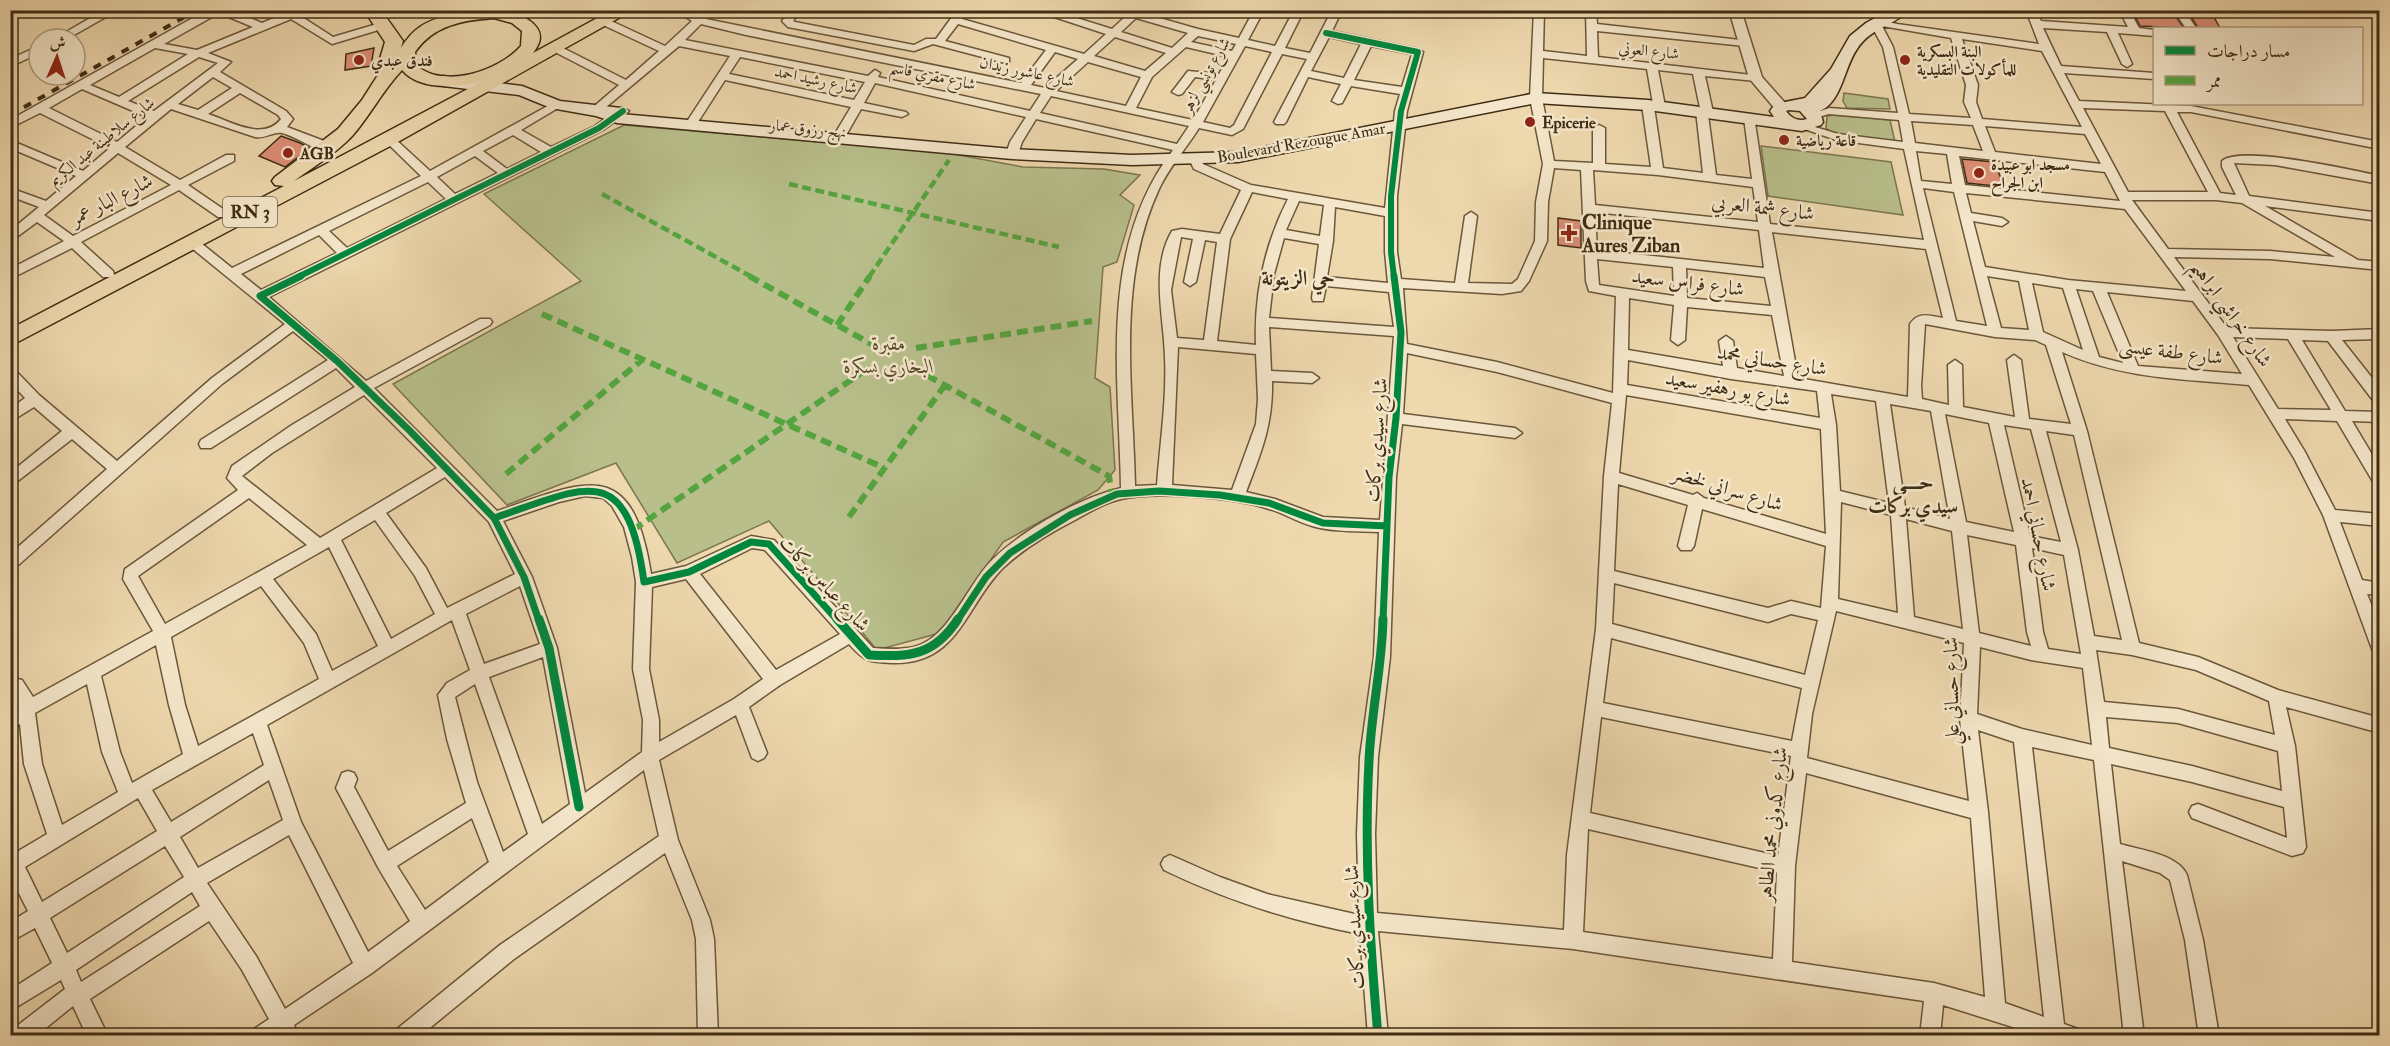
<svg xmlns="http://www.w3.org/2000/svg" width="2390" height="1046" viewBox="0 0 2390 1046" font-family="'IM FELL Double Pica',Amiri,serif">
<rect width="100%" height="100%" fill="#eed8ae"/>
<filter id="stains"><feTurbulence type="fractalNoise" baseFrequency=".00333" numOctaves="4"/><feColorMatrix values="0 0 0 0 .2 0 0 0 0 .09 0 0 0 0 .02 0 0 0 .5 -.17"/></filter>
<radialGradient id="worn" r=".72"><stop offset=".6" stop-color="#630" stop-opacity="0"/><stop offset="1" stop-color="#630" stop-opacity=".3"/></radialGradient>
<path fill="#b8bf8b" stroke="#7c7650" stroke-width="1.5" d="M1844,93l44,6 2,10 -43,-1 -4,-7z
M1833,115l57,5 5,22 -61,-8 -8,-6 1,-12z
M624,125l324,28 75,14 81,2 36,6 -20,20 14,10 -17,57 -14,5 -8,111 15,9 5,83 -17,20 -95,52 -63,91 -63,17 -108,-129 -92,42 -61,-100 -109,42 -114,-121 188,-103 -97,-87z
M1761,146l130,16 12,53 -135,-19z"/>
<path fill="#dd8e77" stroke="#3f2c14" stroke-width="1.5" d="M2132,10h39l13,18 -44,-2z
M2187,10h23l10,18h-22z
M374,48l-3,18 -26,4 1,-16z
M281,136l19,7 10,5 -25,19 -26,-11z
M1962,159l33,3 9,25 -37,-4z
M1558,218l23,3v27l-23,-3z"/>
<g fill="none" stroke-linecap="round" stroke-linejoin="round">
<g stroke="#6b573a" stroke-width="3">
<path id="minor" d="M104,10h14l-51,29h-13z
M207,10h24l31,13 31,-13h15l-9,5 34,22 44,-13h8v4l-53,16 -41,-25 -83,34 23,9 -11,10 66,39 7,8 -6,8 45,17v6c-16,3 -34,-13 -50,-17 -8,-2 -17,6 -27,4l-84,-28 -46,38 55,33 46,-25h8v6l-46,24 38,26v6h-8l-39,-27 -98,52 32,29 1,3 -1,3h-10l-31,-29 -62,31v-10l54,-28 -27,-19 -27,20v-11l29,-24 -29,-11v-8l36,13 30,-25 -66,-28v-8l73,31 27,-23 -70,-35 -30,15v-8zM219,13l34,14 -56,23 -33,-6zM155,48l33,6 -69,43 -29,-12zM199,57l19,6 -64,48 -26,-10zM213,77l19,11 -34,22 -20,-6zM82,89l65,28 -30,25 -68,-34zM240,93l38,22 3,4c-18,23 -51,2 -73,-5zM118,153l53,32 -98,51 -29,-21z
M675,10h13l9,6 6,-6h11l-8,9 315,64 25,-33 -88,-26 -13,17 64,17v4l-4,1 -72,-19 -19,7 -126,-24 -6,-6 5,-6 -6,-5 16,2 1,2 -5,7 2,1 119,23 12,-6h10l21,-29h11l-6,9 122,35 22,-20 -73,-24h18l61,19 15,-14 -11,-5h28l-2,3 56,16 41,9 15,-28h10l-16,30 27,6 19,-36h10l-19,38 25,5 22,-43h10l-10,21 86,18 5,3 -16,59 -10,85v56l4,27 54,4 10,-67 6,-4 6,4 -9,67 44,1 6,-5 17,-38 1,-39 7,-38 -13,-66 4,-88h10l-1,41 44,5 -1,-46h10l1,14 152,17 1,2 -5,3 -148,-15 1,26 162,19v4l-4,1 -51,-5 8,36 -5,3 8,60 36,4 -8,-61 6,-3 4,1 16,108 154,16 -20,-91 -68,-9 -40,-14 6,-3 36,11 65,8 -4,-22 -70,-6 -14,4 -6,-3 20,-7 69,5 -15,-66 -13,-24 7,-4 20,5 142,20 -13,-34h10l5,11 87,6 -9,-17h10l10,18 15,2v6l-36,-3 14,31 -5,3 -5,-3 -15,-32 -64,-4 18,38 93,7v6l-90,-6 15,28 112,5 189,36v7l-189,-37h-14l43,81 16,2 -14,-28v-6c18,-16 131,9 158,15v8l-105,-19 -41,-2 15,33 131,17v8l-115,-15 93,54 22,2v8l-110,-11 -96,-2 53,71 105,3 48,-2v10l-38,1 38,48v16l-5,-1 -47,-62 -26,-1 43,71 35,1v10l-28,-1 28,47v18l-5,-1 -38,-64 -52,-2 20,33 30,58 45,4v12l-40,-4 22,58 18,3v12l-13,-1 13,32v30l-6,-2 -2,-5 -49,-134 -29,-57 -45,-73c-66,-6 -126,-6 -187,-33l25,79 52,212 59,14 80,33 102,28v15l-94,-26 9,39 11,101 -3,6 -11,3 -100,-38 -3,-6 3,-6 6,-2 89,34 -3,-31 -92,-25 -81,-18 9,80c20,6 58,10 67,31l16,65 16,96h-20l-14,-96 -15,-60 -10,-7 -38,-12 22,175h-20l-30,-276 -62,-13 32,277 14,5 3,7h-40l-98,-31 -3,31h-20l4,-35 -351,-52 -195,-18 10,105h-20l-8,-102c-69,-13 -134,-34 -196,-64l-3,-6 3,-6 6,-3 50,22 47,17 92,21 -2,-81 3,-77 14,-100 5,-125c-22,-1 -46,0 -67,-6 -15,-4 -28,-13 -43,-17 -33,-11 -115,-18 -148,-10 -17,4 -32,13 -46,21 -25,13 -51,28 -72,48 -38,38 -44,97 -111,95 -23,-1 -27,-1 -43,-19l-69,41 -31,22 18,46 -3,5 -6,3 -6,-3 -16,-43 -77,45 19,80 32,80 4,19 4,97h-20l-2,-97 -4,-19 -27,-67 -151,106 -94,77h-26l3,-7 103,-84 159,-109 -15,-66 -272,203 -78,52 5,11h-48l3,-7 15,-10 -27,-49 -33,-49 -119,78 18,37h-21l-14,-30 -37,30h-26l3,-7 52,-40 -4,-9 -51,31v-21l42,-27 -17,-35 -25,14v-20l18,-11 -18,-35v-20l37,-22 -23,-70 -4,-40 -10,5v-17l8,-6 -1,-6 -7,-9v-14l12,3 11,17 120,-66 -30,-52 2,-10 113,-79 -11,-12 5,-12 60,-41 63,-38 -19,-19 -125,80h-10l-2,-4 2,-4 127,-80 -35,-29 -71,53 -207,184 -5,2v-16l97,-85 -35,-30 -62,48v-14l52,-42 -28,-24 -24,15v-13l15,-11 -15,-16v-14l5,2 24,25 78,66 95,-83 73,-54 -97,-79 -2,-3 2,-3h8l36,29 189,-92 -36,-35v-4h8l37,34 123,-68h8l2,2 -42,25 30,17 44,-21 24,-17 4,-1 6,3 -26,19 -334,167 97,84 114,-62h10l2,3 -2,3 -116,63 123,123c89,-30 135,-57 154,63l35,-8 65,-30 23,4 99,108c14,1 28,2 41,-1 35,-8 54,-64 79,-88 30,-29 86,-61 128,-71 -2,-115 -23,-240 52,-338l-137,-31 -14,23 -4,12 -6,4 -6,-4 4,-12 16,-25 -151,-34 -11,20 42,9 2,2 -6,3 -41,-8 -16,28 -6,3 -6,-3 18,-30 -126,-27 -29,45 -4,1 -6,-3 44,-67 -51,-10 -80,67h-8v-4l28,-24 -68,-35v-4h8l67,34 33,-29 -58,-27v-4h8l56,26 27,-25zM1136,18l52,15 -16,15 -51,-16zM701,24l45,11 295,59 -11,17 -152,-34 2,-4 -5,-3 -7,6 -183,-36zM1882,26l69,12 15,47 -2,17 7,16 -62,-4 -16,-67zM1198,36l38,8 -4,7 -41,-9zM1115,37l51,16 -21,18 -51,-15zM1329,37l32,7 -17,34 -33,-7zM1962,39l80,12 40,76 -100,-8 -6,-17 2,-17zM1245,46l27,6 -38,73 -4,3 -27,-6zM1371,46l41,8 -10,33 -48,-7zM1186,47l43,10 -10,17 -31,-3 -16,21 6,3 4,-1 13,-17 21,3 -23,40 -57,-12 16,-31zM1055,52l23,7 -33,29 -14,-3zM1282,54l25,5 -33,63 2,2h8l2,-2 22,-45 33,7 -9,17 6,3 4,-1 9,-17 49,8 -5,17 -10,97 -134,-23 -48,-21 -4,-8h-8l-2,3 5,10 47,21 -21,44 -38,-5 -10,2c-22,37 -8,86 -7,126 2,42 -5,86 -8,128l-22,1c-2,-98 -19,-205 24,-297 10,-22 27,-40 40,-61l33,7 11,-6zM740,57l125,25 -11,18 -125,-26zM1543,58l104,11 6,35 -5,-2 -6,3 9,62 -46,-3v-36l-6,-3 -6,3v35l-39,-2 -12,-63zM1088,62l53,15 -15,29 -70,-15zM1658,70l35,4 7,34 -4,3 7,62 -40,-5 -9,-61 5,2 6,-3zM1051,96l138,30 -12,18 -137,-31zM2083,108l82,3 43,81h-80zM1911,121l62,4 10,26 -68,-8zM1985,126l100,8 16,30 -106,-12zM513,135l28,17 -34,17 -24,-18zM1916,151l31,3 5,30 -31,-3zM475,156l23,17 -43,21 -18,-17zM1959,156l146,16 15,29 -155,-16zM1554,168l27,2 5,111 3,10 27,5 -3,97 -116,-31 -90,-18 -4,-56 99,6 19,-3 8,-10 18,-40 1,-39zM1593,170l65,5 95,12 5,35 -163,-17zM428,182l18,17 -99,49 -18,-17zM1923,188l31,4 33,134 -31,-5zM1252,192l36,7c-23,45 -34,95 -32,146l-39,-4 13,-102zM1966,193l159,16 61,82 -118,-11 -83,-13 -12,-46 29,5 6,-4 -6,-4 -31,-5zM2132,200h84l26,3 93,54 -65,-6 -102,-2zM1299,201l25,4 -4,31 -34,-6zM1335,207l50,9v36l3,31 -61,-6 6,-36zM1595,212l164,18 5,38 -167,-18zM1772,232l154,17 17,69c-14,-2 -24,-7 -33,6l-2,73 -110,-19zM319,235l18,18 -76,37 -20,-16zM1181,237l12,2 -9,43 6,4 6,-4 9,-42 12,2 -13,98 -27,-2 -6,-48zM1284,238l35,6 -7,54 1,3h10l3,-15 63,6 5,35 -125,-9 5,-44zM1597,259l76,8 1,29 -75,-11zM1686,268l79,9 6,29 -84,-8zM1987,276l32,5 10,49 -28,-2zM2032,283l31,5 20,62 -40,-18zM2076,289l17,2 30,72 -24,-6zM2107,292l86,9 25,34 24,39 -104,-8zM1629,298l45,7 -3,35 7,5 7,-5 2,-33 85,8 12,61 -47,-8 -4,-27 -7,-5 -7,5 4,25 -95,-16zM1925,324l70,13 40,3 11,5 25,79 -42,-5 -8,-59 -7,-5 -7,5 8,57 -52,-10 -1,-42 -7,-5 -7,5 1,40 -27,-6 -1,-13zM1269,327l125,9 -14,184 -57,-3 -48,-18 -29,-7c15,-39 27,-67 26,-111l40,2 7,-5 -7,-5 -41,-2zM2233,337l55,2 43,71 -53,-1zM1178,347l78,7 2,45 -2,25 -24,66 -60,-5zM1407,353l90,19 115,31 -8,73 -8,153 -29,226 -3,75 -187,-17 -2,-79 3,-77 12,-100 6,-180 6,-53 113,14 7,-5 -7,-5 -112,-14zM1628,360l103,19 86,12 3,27 -193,-33zM1831,394l45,7 13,102 -49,-12 -4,-66zM364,395l73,73 -117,70 -78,-62 30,-23zM1626,395l195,34 5,105 -122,-36 -7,-5 -4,2 -74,-22zM1890,404l41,7 19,108 -45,-12zM1945,414l44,9 25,109 -48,-10zM2004,425l27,4 30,113 -31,-6zM2046,431l28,4 48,205 -28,-4 -16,-86zM445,477l44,45 26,52 -68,34 -21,-40 -40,-55zM1618,484l70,21 -10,41 3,4h10l3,-4 8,-37 124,37 -5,62 -30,-7 -23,7 -154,-37zM585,496l18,2 9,8 12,21 8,30 4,25 -3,87 10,51 -1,32 -57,41 -28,-145 -25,-71 -29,-56 56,-19zM249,498l58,47 -142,79 -27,-48zM1841,502l50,13 7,98 -60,-14zM1906,519l46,12 11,98 -49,-12zM375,520l40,56 20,38 -44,25 -50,-99zM1967,535l49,10 11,87 4,14 -52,-13zM329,547l49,99 -46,25 -16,-37 -43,-55zM752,548l13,2 75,84 -64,36 -76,-96zM2032,548l32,7 17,99 -33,-5 -5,-17zM686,579l77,100 -29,20 -75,43v-22l-10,-51 3,-82zM1614,583l154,39 23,-8 27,6 -13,55 -193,-51zM261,586l43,57 15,36 -121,67 -13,-41 -14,-68zM520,586l20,58 -56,20 -18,-50zM1836,611l128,32 -4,76 9,82 -162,-43 5,-44zM452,620l18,50 -23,13 -9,12 9,44 19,64 -78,48 -34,-64 3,-8 -3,-6 -6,-2 -6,2 -6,15 43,81 31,52 -42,31 -67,-130 -34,-97zM1611,638l191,50 -10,53 -189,-38zM156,645l13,60 14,49 -51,29 -12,-31 -19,-76zM1980,647l51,13 52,8 9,77 -70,-16 -45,-15zM2096,650l36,5 64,15 73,31 6,34 -97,-26 -74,-7zM543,657l27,147 -28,20 -53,-147zM87,684l15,68 16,40 -56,33 -20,-61 -7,-51zM475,684l53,150 -25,18 -26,-70 -22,-85zM1601,717l190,39 -13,100 -188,-43zM2106,717l72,6 100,28 4,40 -90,-25 -83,-18zM1978,730l36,12 30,275 -39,-14 -17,-191zM253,733l11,32 -93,57 -19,-32zM1806,773l165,45 14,179 -51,-14 -142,-21 3,-96zM269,780l14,40 -85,48 -18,-31zM138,798l19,33 -115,71 -17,-35zM472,818l17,44 -64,48 -28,-44zM1588,829l189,43 -4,87 -190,-27zM289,835l64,128 -68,46 -29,-53 -49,-73zM165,846l19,31 -117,76 -17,-35zM192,892l8,14 -119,76 -5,-12z
M2173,10h11l12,18h-10z
M39,46v7l-29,14v-8z"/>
</g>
<g stroke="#6b573a" stroke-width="3">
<path id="tertiary" d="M1729,10h12l21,67 24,27 2,3 -2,3h-10l-27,-32z"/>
</g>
<g stroke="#3f2c14" stroke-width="3">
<path id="secondary" d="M1889,10h20c-15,16 -38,17 -52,39 -13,18 -15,53 -37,62l3,11 -2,3 -19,6 -154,-21 -112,-7 -298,59 -106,3 -120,-6 -395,-36 -21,-7 -45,-8 -32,-13 -76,-9 -8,-5 8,-5 79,10 38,15 61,7 2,3 -2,3 391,35 120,6 106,-3 298,-59 112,7 126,17 -4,-6 5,-7 30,-6 26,-29 19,-33 16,-13zM1789,110l11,1 7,8c-9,3 -16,-1 -21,-8z"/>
</g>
<g stroke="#3f2c14" stroke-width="3">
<path id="primary" d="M364,10h17l22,31 -2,7c5,-8 11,-16 19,-21 26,-18 97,-27 117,1 6,9 2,17 -4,25l79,-43h21l-237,133 -386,203v-17l274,-143 -9,-1 -3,-4 3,-4 63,-48 24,-29 16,-25 -2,-3 9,-30zM494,18l18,5 10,8 -1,15c-22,25 -78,44 -105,19l-1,-13c19,-27 48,-32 79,-34zM402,70c18,21 55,17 79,12l-187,99c19,-14 43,-28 59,-46 18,-21 30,-45 49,-65z"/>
</g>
<use href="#minor" fill="#f4e6ca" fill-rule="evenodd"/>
<use href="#tertiary" fill="#f4e6ca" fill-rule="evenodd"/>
<use href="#secondary" fill="#f4e6ca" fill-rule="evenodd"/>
<use href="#primary" fill="#eed8ae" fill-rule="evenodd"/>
<path stroke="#3f2c14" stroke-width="4" stroke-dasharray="8 8" stroke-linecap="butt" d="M10,115l187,-105"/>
<path stroke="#54a43f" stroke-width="4.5" stroke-dasharray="9 4.5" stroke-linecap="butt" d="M789,184l270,63
M602,194l150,83
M869,277l80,-117"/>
<path stroke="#54a43f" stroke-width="6" stroke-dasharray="11 6" stroke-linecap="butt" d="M749,276l126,70
M542,314l342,154
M837,325l33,-49
M916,348l176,-27
M912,367l197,109 3,20
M506,474l137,-115
M849,517l96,-132
M633,530l234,-161"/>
<g stroke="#f4e6ca" stroke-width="9">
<path id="cycleway-far2" d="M1326,33l92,19 -17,59 -10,85v56l3,25
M298,277l301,-149 24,-17"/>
</g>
<g stroke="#f4e6ca" stroke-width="10">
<path id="cycleway-far1" d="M301,276l-41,20 77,65 73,70 84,87 30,59 15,44
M494,518c92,-31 133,-60 150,64l45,-10 62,-30 18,2 69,77
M957,621l29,-44 24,-24 60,-38 47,-21 42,-3 61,4 49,8 54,20 64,3
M1383,621l6,-144 7,-59 5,-86 -7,-56"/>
</g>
<g stroke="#f4e6ca" stroke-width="13">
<path id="cycleway" d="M539,619l10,29 30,159
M837,619l32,36c41,2 65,1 89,-36
M1378,1036c-8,-92 -14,-183 -9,-275 2,-48 13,-94 14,-142"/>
</g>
<use href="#cycleway-far2" stroke="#00873e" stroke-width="6"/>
<use href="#cycleway-far1" stroke="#00873e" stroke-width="7"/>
<use href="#cycleway" stroke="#00873e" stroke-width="9"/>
</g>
<g fill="#8f2418" stroke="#f4e6ca" stroke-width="2">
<circle cx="359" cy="60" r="6"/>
<circle cx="1905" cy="60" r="6"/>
<circle cx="1530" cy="122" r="6"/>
<circle cx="1784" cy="140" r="6"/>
<circle cx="288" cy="153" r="6"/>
<circle cx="1979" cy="173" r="6"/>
<path d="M1566 224h6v6h6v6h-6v6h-6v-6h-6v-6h6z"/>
</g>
<g text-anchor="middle" stroke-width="5" stroke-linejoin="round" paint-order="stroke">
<g font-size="16" fill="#3f2c14" stroke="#f4e6ca">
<text transform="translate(1649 50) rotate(6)" y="6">شارع العوني</text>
<text transform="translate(1027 71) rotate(12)" y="6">شارع عاشور زيدان</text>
<text transform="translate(933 75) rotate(12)" y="6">شارع مقري قاسم</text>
<text transform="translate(1205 75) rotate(-61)" y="6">شارع تونسي لزهر</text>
<text transform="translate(816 79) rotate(12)" y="6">شارع رشيد احمد</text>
<text transform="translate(808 128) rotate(6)" y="6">نهج رزوق عمار</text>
<text transform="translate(101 141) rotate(-39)" y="6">شارع سلاطينة عبد الكريم</text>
<text transform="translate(1301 142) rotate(-10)" y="6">Boulevard Rezougue Amar</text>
</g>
<g font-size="16" font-weight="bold" fill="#3f2c14" stroke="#f4e6ca" text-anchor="start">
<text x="1917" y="57">البنة البسكرية<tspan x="1917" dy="18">للمأكولات التقليدية</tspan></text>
<text x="371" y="66">فندق عبدي</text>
<text x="1542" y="128">Epicerie</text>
<text x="1796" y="146">قاعة رياضية</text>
<text x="300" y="159">AGB</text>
<text x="1991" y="170">مسجد ابو عبيدة<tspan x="1991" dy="18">ابن الجراح</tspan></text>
</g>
<rect fill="#f4e6ca" stroke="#75644b" stroke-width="1.5" x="223" y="197" width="54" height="30" rx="4.5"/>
<g font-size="18" font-weight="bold" fill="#3f2c14">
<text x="250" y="218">RN 3</text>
</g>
<g font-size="20" fill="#3f2c14" stroke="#f4e6ca">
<text transform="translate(111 199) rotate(-27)" y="7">شارع البار عمر</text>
<text transform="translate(1763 207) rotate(7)" y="7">شارع شمة العربي</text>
<text transform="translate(1688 282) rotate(7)" y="7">شارع فراس سعيد</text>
<text transform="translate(2232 313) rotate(55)" y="7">شارع خراشي ابراهيم</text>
<text transform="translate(2171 351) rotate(7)" y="7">شارع طفة عيسى</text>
<text transform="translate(1772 360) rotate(9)" y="7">شارع حساني محمد</text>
<text transform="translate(1728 388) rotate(10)" y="7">شارع بو رهفير سعيد</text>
<text transform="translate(1376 440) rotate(-86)" y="7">شارع سيدي بركات</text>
<text transform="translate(1728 488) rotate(17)" y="7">شارع سراني لخضر</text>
<text transform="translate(2039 534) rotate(79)" y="7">شارع حساني احمد</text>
<text transform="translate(825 583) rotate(47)" y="7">شارع عباس بركات</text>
<text transform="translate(1951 691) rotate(-91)" y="7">شارع حساني علي</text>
<text transform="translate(1772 824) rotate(-84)" y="7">شارع كدوني محمد الطاهر</text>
<text transform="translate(1354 927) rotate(-93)" y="7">شارع سيدي بركات</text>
</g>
<g font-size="20" font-weight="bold" fill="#3f2c14" stroke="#f4e6ca" text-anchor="start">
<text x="1582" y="229">Clinique<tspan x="1582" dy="23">Aures Ziban</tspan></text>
</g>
<g font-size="20" font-style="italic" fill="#57492c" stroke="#f4e6ca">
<text x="889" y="350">مقبرة<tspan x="889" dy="23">البخاري بسكرة</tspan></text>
</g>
<g font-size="21" font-weight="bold" fill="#3f2c14" stroke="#f4e6ca">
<text x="1298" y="285">حي الزيتونة</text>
<text x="1913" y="489">حــــي<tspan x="1913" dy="24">سيدي بركات</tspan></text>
</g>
</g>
<rect width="2390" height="1046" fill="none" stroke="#eed8ae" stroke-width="36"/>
<rect x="12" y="12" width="2366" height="1022" fill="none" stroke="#3f2c14" stroke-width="3"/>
<rect x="18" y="18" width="2354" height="1010" fill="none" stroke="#3f2c14" stroke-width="1.5"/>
<rect x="2153" y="27" width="210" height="78" fill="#f4e6ca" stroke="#ac9c81" stroke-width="1.5"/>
<rect x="2165" y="46" width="30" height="9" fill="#00873e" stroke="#ac9c81" stroke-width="1.5"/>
<text x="2207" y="57" font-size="18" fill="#3f2c14">مسار دراجات</text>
<rect x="2165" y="76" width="30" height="9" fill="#54a43f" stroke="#ac9c81" stroke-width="1.5"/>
<text x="2207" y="87" font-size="18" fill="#3f2c14">ممر</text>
<g transform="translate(57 57) rotate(3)"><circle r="28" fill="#f4e6ca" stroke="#ac9c81" stroke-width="1.5"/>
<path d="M0-4.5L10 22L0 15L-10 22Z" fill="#8f2418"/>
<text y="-9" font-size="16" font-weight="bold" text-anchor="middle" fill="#3f2c14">ش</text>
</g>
<rect width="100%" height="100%" filter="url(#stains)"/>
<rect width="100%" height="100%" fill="url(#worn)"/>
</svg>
